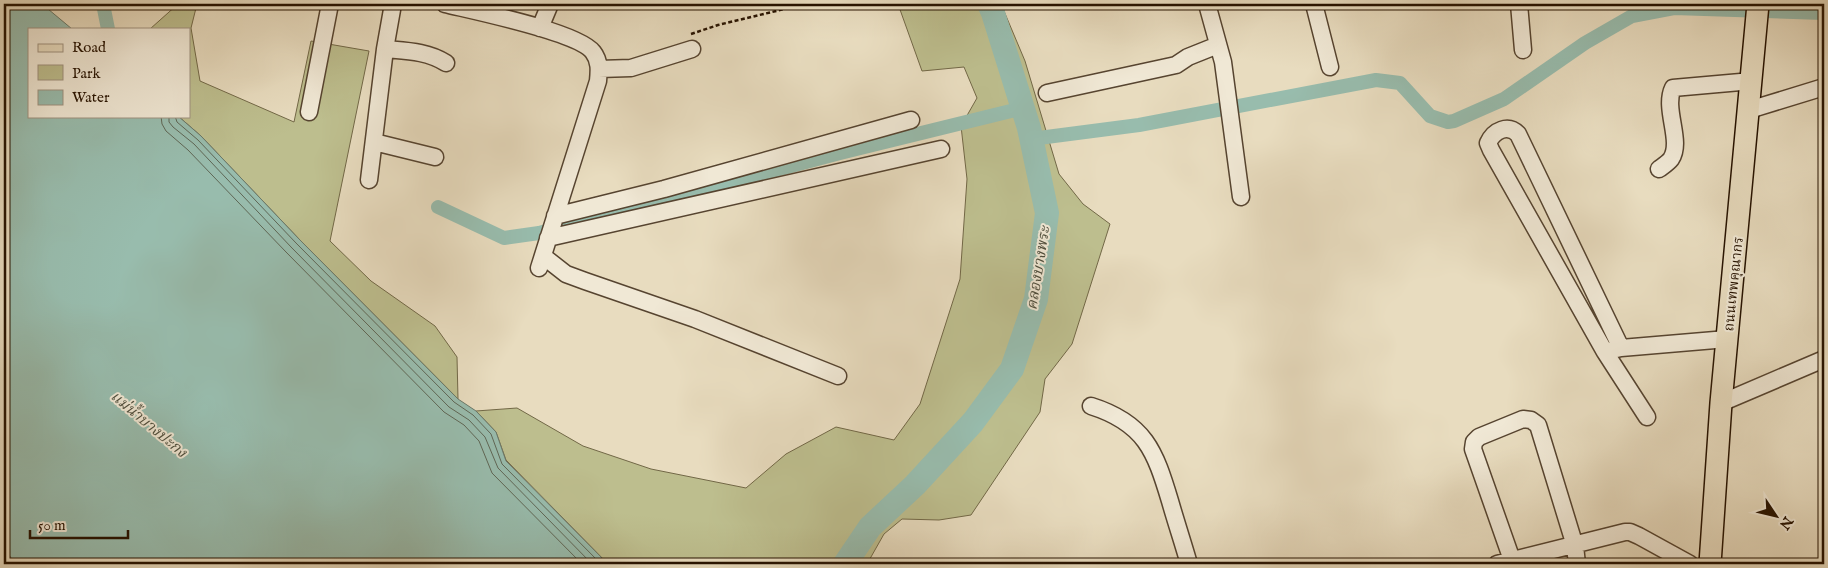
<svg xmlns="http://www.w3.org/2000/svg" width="1828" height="568" viewBox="0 0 1828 568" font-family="'IM FELL English','Noto Serif Thai',serif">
<rect width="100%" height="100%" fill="#e8dcbf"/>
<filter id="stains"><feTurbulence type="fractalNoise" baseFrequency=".004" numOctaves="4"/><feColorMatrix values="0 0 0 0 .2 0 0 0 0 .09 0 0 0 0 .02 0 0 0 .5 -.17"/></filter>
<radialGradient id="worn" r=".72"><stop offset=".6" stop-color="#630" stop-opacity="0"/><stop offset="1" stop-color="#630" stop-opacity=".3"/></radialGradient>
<path fill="#bdbe8e" stroke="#726847" d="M178,4h19l-6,24 9,53 94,41 17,-81 58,10 -39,190 41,40 64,45 22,31 1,42 -159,-160 -98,-103 -23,-20h11v-87h-39z
M898,4h103l24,57 34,113 24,30 27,20 -38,120 -27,35 -5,33 -69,103 -32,5 -37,-1 -18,15 -17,30h-259l-102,-104 -10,-28 -20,-21 41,-3 66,38 68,23 95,19 40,-34 50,-27 58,13 26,-36 40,-125 7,-100 -6,-53 16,-28 -13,-31 -42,4z"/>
<path fill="#98bcad" stroke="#6a7868" d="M4,4h38l30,25h-43v87h149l23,20 98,103 159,160 18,12 20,21 10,29 102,103h-593l-11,-17z"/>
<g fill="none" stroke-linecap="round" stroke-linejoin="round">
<path stroke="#5f6756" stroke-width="1" d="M161,116l1,8 4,7 22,19 98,102 158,160 20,13 15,16 13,32 90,91
M169,116v6l4,5 21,17 97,103 158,160 20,13 16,17 13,31 94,96
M175,116l2,6 21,18 98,103 158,159 19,13 18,19 11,30 99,100"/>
<path stroke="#98bcad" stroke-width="14" d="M103,4l5,25
M1031,139l108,-14 237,-45 24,3 30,33 18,6 6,-1 50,-22 81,-56 47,-27 42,-8 150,5
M438,207l66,31 35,-5 301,-80 183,-45"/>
<path stroke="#98bcad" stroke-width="24" d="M845,564l25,-37 45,-42 58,-63 39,-53 24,-70 11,-86 -18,-85 -36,-115 -4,-9"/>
<g stroke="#564430" stroke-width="19">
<path id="minor" d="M445,4c29,7 133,28 148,48 7,9 6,19 5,29l-59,187
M1207,4l16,58 18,135
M1314,4l16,63
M1519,4l4,46
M540,28l10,-24
M385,49c21,2 42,2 61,14
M599,69l32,-1 61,-19
M1047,93l129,-28 12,-8 30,-12
M1749,110l75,-23
M309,112l21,-108
M374,142l61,15
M1659,169c4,-3 9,-6 12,-10 12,-18 -8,-50 2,-71l79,-7
M369,180l16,-131 8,-45
M555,216l109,-27 247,-69
M548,238l393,-89
M543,256l23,18 19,7 110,38 143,57
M1621,348l-103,-214c-10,-10 -24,-4 -30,9l3,7 114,202 42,65
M1612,350l9,-2 106,-9
M1721,403l103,-44
M1091,406c54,17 64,45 79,95 6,21 13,42 19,63
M1512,560l-39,-111 1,-7 5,-5 44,-18 8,1 7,5 37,121 2,18
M1497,564l128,-32h5l9,4 51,28"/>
</g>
<g stroke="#261200" stroke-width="24">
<path id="major" d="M1710,564l11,-161 37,-399"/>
</g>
<path stroke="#261200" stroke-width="2.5" stroke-dasharray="4 2.5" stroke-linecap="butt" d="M691,34l27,-9 87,-21"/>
<use href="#minor" stroke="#f0e8d5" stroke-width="16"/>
<use href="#major" stroke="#e8dcbf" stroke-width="21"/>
</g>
<g text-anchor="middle" stroke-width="4" stroke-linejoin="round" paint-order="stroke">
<g font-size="14" fill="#261200" stroke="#f0e8d5">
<text transform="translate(1733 284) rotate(-84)" y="5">ถนนเทพคุณากร</text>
</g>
<g font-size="15" font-style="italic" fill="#4e4e3d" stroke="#f0e8d5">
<text transform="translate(1038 268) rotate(-81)" y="5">คลองบางพระ</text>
<text transform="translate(149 424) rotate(40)" y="5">แม่น้ำบางปะกง</text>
</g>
</g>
<rect width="1828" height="568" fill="none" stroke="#e8dcbf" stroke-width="20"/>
<rect x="5" y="5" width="1818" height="558" fill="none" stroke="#261200" stroke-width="2.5"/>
<rect x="10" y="10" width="1808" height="548" fill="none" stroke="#261200"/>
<rect x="28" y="28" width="162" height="90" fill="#f0e8d5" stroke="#9f9280"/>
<rect x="38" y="44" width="25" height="8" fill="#e8dcbf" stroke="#9f9280"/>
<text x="72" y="52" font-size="15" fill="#261200">Road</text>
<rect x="38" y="65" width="25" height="15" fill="#bdbe8e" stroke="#9f9280"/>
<text x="72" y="78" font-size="15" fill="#261200">Park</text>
<rect x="38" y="90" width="25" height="15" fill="#98bcad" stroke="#9f9280"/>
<text x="72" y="102" font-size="15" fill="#261200">Water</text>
<g transform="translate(1776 516) rotate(125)" stroke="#f0e8d5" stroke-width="4" paint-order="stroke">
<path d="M0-4L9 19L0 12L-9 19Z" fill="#261200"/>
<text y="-8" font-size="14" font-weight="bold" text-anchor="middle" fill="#261200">N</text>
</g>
<path d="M30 530v8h98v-8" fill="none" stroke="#261200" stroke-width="2.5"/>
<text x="38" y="530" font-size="15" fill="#261200" stroke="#f0e8d5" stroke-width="4" paint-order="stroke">50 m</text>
<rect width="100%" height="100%" filter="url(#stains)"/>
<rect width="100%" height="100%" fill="url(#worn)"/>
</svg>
